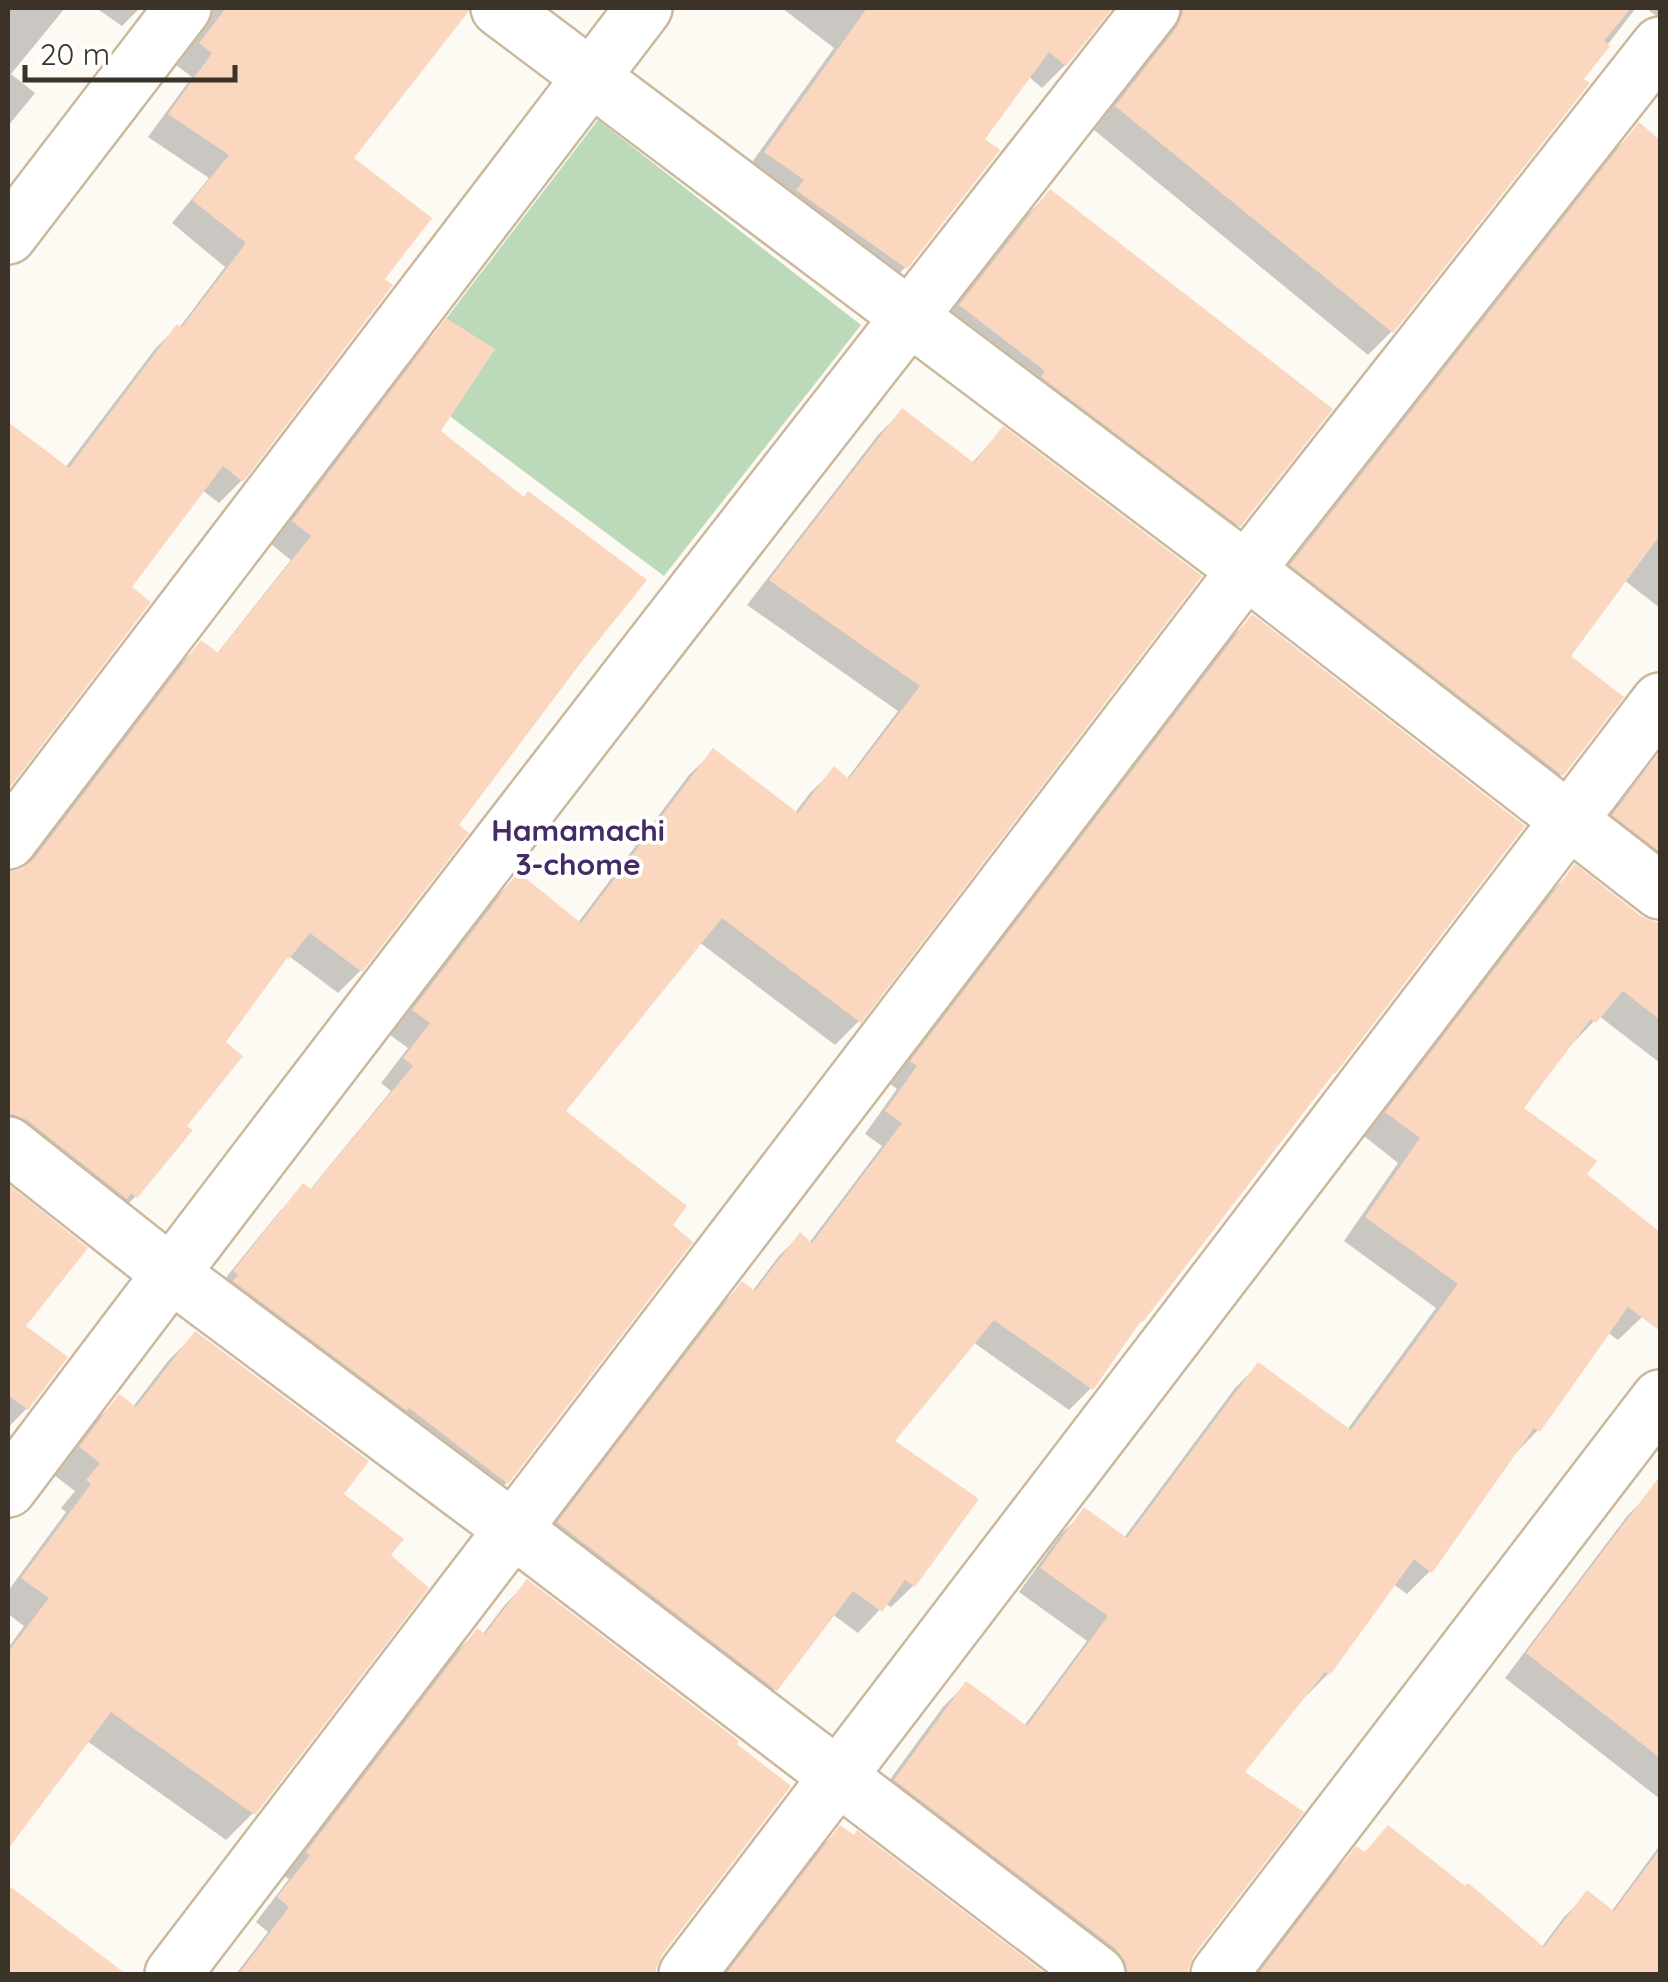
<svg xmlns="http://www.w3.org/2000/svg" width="1668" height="1982" viewBox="0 0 1668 1982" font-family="Quicksand,sans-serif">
<rect width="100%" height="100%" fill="#fdf9f3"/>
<path fill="#bcdaba" d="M598,120l263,205 -197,251 -264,-197z"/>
<path fill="#0003" d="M8,8h57l-54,66 24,19 -27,33z
M96,8h44l-18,18z
M182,8h252l21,16 -105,135 31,121 9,5 -149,196 -22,22 -17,-13 -73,98 19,14 -140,184v-361l57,43 90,-119 22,-22 2,1 46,-61 -53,-44 37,-45 -61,-41 44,-60 -16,-12 10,-13 7,-15z
M782,8h327l-44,57 -23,23 -14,-12 -46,63 -76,128 -24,23 -140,-114 92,-128z
M1149,8h487l-55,71 5,5 -195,248 -23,23 -274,-225 60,-77 7,-15z
M1646,8h14v11z
M1639,126l21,17v465l-36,-28 -56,77 52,41 -59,77 -23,23 -269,-209 347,-440z
M1050,192l188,333 -22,22 -278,-219 90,-114z
M447,321l-10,111 19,393 10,8 -106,138 -22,22 -49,-37 -14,15 -53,71 -38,84 6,5 -55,66 -22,22 -105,-75v-270l13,-2 158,-207 22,-22 15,12 75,-95 -20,-16 154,-200z
M902,411l69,53 32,-35 -144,592 -24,24 -136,-103 -137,169 -55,371 -24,24 -272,-210 69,-85 24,-24 5,4 82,-100 -10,-8 27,-35 -18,-13 104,-136 24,-24 59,49 112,-149 24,-23 81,62 16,-21 24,-23 12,10 52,-69 -151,-106 131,-170z
M1252,617l-111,704 -50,67 -22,22 -96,-68 -82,100 23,143 -23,22 -6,-3 -27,29 -26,-19 -57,75 -22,22 -216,-165 183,-240 22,-22 10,8 26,-35 22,-22 9,8 73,-97 -17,-12 32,-45 -7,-5 340,-445z
M1660,752v143l-69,-56z
M1575,868l65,50 20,6v139l-61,-47 -28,29 -50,64 62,66 77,60v56l-18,26 -24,23 -11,-8 -69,98 -23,24 -85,117 -23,23 -14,-10 -65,90 -23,23 -64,75 -55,202h-91l-223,-170 71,-97 23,-23 58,42 63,-85 -68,-49 42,-58 24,-23 38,28 112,-151 23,-23 89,65 89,-122 -92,-67 54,-78 -34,-27 188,-245z
M8,1187l76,61 -62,78 43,32 -39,51 -18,19z
M195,1334l146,160 46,61 -134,258 -27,27 -139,-99 -79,104v-197l16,-22 -16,-12v-23l58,-79 -5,-4 14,-17 -21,-16 38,-50 27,-27 13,10 36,-47z
M1660,1484v315l-155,-121 123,-163 23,-23 3,2z
M527,1582l132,373 -5,19h-418l32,-42 -12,-10 33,-43 -5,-3 170,-222 23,-23 5,4 22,-29z
M840,1828l13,10 4,-4 185,140h-319l94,-123z
M1388,1828l153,120 23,-31 24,-23 23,18 49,-67v129h-405l78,-101 23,-23 7,4z
M8,1888l84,64 -17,22h-67z"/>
<path fill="#fcd7bf" d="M226,8h242l1,3 -115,147 78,60 -47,61 8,6 -150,197 -20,-16 -91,121 19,15 -143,188v-368l61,46 108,-144 5,3 64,-84 -54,-43 37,-45 -61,-41 44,-61 -13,-10z
M867,8h246l-47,58 -17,-14 -64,87 15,11 -93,119 -111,-79 8,-10 -40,-28z
M1182,8h449l-27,33 6,5 -26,33 6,4 -197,250 -278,-227 62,-79 6,-14z
M1639,122l21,18v395l-89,121 53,41 -61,79 -273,-211z
M1050,189l283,220 -93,118 -199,-150 4,-6 -86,-66z
M446,318l49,31 -54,82 83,66 4,-6 119,89 -61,76 -127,169 10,8 -107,139 -52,-39 -21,26 -2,-1 -61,84 17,14 -56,70 6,4 -56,68 -6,-5 -4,6 -100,-79 -14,-6 -5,1v-243l13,-3 12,-9 168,-220 17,13 93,-117 -19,-15z
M902,408l72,55 29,-37 199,150 -341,447 -139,-105 -156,193 121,95 -14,19 20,17 -185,242 -99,-76 -2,3 -174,-130 5,-6 -5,-4 70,-88 8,6 102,-123 -10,-8 27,-35 -18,-13 106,-138 63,51 132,-175 85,65 36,-47 15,13 71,-93 -151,-106z
M1252,614l273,212 -190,248 -1,-1 -191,249 -2,-1 -48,69 -99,-70 -99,121 84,58 -64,88 -10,-7 -23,32 -29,-21 -76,100 -218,-167 -1,-3 184,-240 13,10 45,-59 12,11 90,-120 -17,-12 32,-45 -7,-5z
M1660,752v100l-48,-37z
M1575,864l66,52 14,6h5v98l-37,-29 -27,32 -5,-4 -67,89 73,53 -10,13 73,58v99l-32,-24 -88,125 -6,-4 -102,145 -18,-14 -84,116 -5,-3 -80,100 59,40 -110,143 -6,14v5h-60l-3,-13 -9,-12 -222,-169 72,-99 61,45 81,-110 -68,-48 44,-61 43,31 131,-176 93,68 107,-146 -93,-67 55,-79 -35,-26z
M8,1184l80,64 -62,78 42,31 -40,53 -20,-15z
M195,1331l174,130 -25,33 60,45 -13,16 38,33 -174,227 -144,-103 -103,137v-197l41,-54 -28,-20 70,-94 -5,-4 14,-17 -21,-16 40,-53 17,13z
M1660,1476v282l-134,-105z
M527,1579l212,162 -2,3 54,42 -129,169 -6,14v5h-417l50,-67 -12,-10 33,-42 -4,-3 171,-224 8,6z
M840,1825l14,10 3,-5 189,144h-320z
M1388,1825l77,61 3,-3 76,64 43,-57 27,21 46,-62v125h-402l98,-128 9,6z
M8,1885l118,89h-118z"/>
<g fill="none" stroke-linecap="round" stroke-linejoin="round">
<g stroke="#ccb99d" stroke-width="60">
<path id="minor" d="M499,8l747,562 414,321
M8,236l175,-228
M8,841l636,-833
M8,1145l162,128 343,256 584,445
M8,1489c375,-498 758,-991 1144,-1481
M173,1974l1073,-1404 414,-525
M687,1974l973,-1273
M1219,1974l441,-576"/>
</g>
<use href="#minor" stroke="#fff" stroke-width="55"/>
</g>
<g text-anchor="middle" stroke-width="8" stroke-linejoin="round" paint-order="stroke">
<g font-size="30" font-weight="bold" fill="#452b65" stroke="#fff">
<text x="578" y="841">Hamamachi<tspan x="578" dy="34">3-chome</tspan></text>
</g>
</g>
<rect width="1668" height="1982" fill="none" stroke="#3b3328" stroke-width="20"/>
<path d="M25 65v15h210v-15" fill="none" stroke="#3b3328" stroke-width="5"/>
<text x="40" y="65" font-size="30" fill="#3b3328" stroke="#ffffff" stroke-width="8" paint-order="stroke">20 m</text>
</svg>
